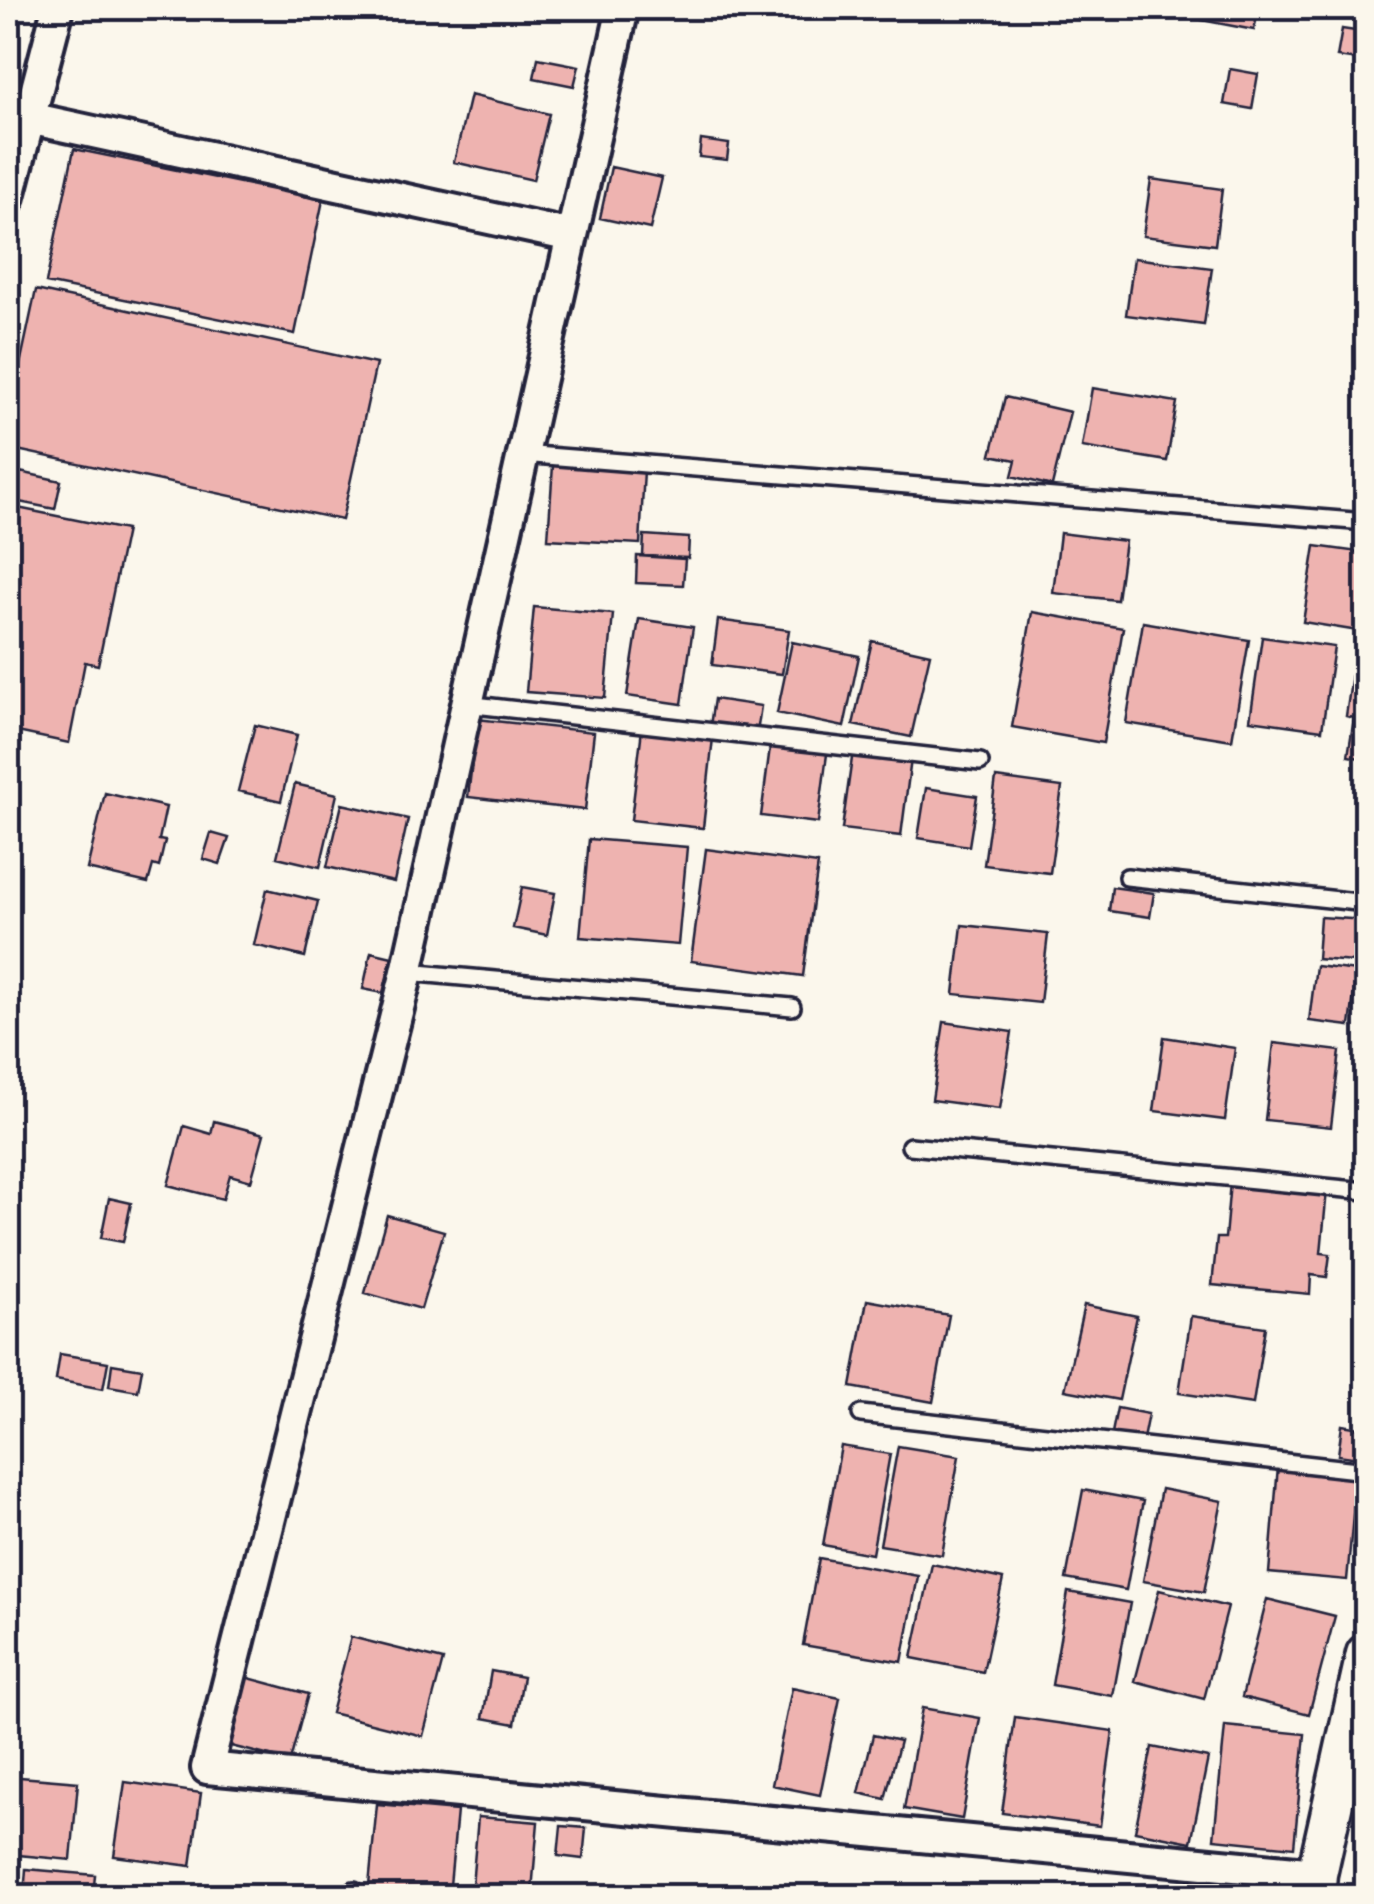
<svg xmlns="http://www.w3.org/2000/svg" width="1374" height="1904" viewBox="0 0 1374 1904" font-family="'Patrick Hand',sans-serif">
<rect width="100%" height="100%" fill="#fbf7ec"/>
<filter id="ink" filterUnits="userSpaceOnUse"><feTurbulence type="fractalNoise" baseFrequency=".01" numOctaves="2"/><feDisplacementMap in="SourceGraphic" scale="20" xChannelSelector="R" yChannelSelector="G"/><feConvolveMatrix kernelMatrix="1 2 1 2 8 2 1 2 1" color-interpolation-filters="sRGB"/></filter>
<g filter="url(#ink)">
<path fill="#eeb3b0" stroke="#22223b" stroke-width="2.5" d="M1193,8h66l-5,22 -63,-12z
M1342,29l20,3 -4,28 -21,-3z
M538,58l41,8 -5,20 -40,-8z
M1230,69l28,5 -6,35 -28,-5z
M470,95l79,19 -16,66 -79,-18z
M701,140l28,4 -2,16 -28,-3z
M74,149l249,51 -28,134 -249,-51z
M611,167l51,11 -12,51 -50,-11z
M1151,179l71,10 -7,56 -72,-9z
M1134,258l78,10 -8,57 -78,-10z
M36,290l340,74 -34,156 -334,-72v-27z
M1092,388l85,14 -10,59 -85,-14z
M1005,397l65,15 -18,74 -40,-10 4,-16 -25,-5z
M553,465l91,5 -4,74 -92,-5z
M20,472l41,9 -6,28 -41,-8z
M8,506l118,24 -28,135 -13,-3 -16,81 -61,-13z
M1060,533l65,8 -8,59 -64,-7z
M644,535l45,3 -1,20 -45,-2z
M1315,546l51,7v24l-8,54 -55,-9z
M637,556l48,3 -2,26 -47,-2z
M534,607l79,7 -8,84 -79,-6z
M1032,612l91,16 -20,115 -91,-16z
M639,619l54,8 -11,77 -55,-8z
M718,620l71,10 -7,44 -70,-9z
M1143,622l106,18 -17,100 -106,-17z
M1262,637l72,10 -12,83 -72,-10z
M872,641l58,13 -19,83 -58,-12z
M792,642l67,14 -15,71 -67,-14z
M1352,674l14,3v82l-18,-3 6,-38 -8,-2z
M714,699l47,7 -4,27 -47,-7z
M477,719l117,13 -9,78 -117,-13z
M255,725l42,10 -16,66 -43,-10z
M642,729l71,9 -10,90 -72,-8z
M770,747l57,7 -9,69 -57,-7z
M853,751l58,8 -10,77 -59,-7z
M996,778l66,9 -12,86 -66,-8z
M295,784l42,10 -17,73 -43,-10z
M926,788l51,8 -8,50 -51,-8z
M105,793l61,14 -7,33 6,1 -6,26 -6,-2 -5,18 -61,-14z
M342,804l66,15 -14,63 -67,-15z
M211,833l18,5 -9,26 -17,-5z
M589,839l98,8 -9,98 -98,-8z
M706,849l112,15 -15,112 -112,-15z
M522,887l33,6 -8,42 -34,-7z
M1112,887l42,6 -4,24 -41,-6z
M267,889l51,12 -13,56 -51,-12z
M1320,917l46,3v43l-49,-4z
M962,925l86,9 -8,69 -86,-9z
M371,952l21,5 -9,36 -20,-4z
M1316,966l41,5 -7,55 -41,-5z
M944,1022l68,10 -12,77 -68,-9z
M1164,1037l71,11 -10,72 -71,-9z
M1274,1043l66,8 -9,76 -66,-7z
M214,1121l50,13 -13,47 -21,-6 -7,24 -55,-14 16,-59 27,8z
M1230,1182l97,8 -6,63 9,1 -3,23 -16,-2 -1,19 -98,-9 5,-47h8z
M109,1198l22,5 -8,39 -22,-4z
M387,1215l57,16 -23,78 -56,-16z
M867,1300l82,15 -16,87 -82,-15z
M1084,1305l53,11 -18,84 -54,-10z
M1191,1316l74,11 -12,77 -74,-11z
M60,1354l48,8 -5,27 -47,-9z
M112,1364l30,5 -4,22 -29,-5z
M1117,1408l31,6 -6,30 -31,-6z
M1342,1425l24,4v30l-28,-4z
M841,1446l49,8 -18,100 -49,-9z
M898,1446l61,10 -17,99 -62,-10z
M1278,1466l79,6 -10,108 -78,-7z
M1161,1489l61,12 -18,91 -61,-11z
M1083,1490l60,11 -17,89 -60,-11z
M819,1558l99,18 -16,86 -99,-17z
M932,1564l71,15 -20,93 -71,-14z
M1159,1590l69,17 -24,92 -69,-18z
M1068,1592l62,11 -17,93 -61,-11z
M1267,1599l68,17 -26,98 -67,-17z
M351,1637l92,23 -20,76 -92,-23z
M491,1671l32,6 -8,47 -32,-6z
M245,1677l63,17 -18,67 -63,-16z
M792,1688l48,10 -20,97 -48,-10z
M922,1708l58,10 -18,101 -58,-10z
M1015,1717l98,14 -13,95 -98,-13z
M1225,1726l80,8 -11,113 -80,-8z
M873,1735l27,6 -15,58 -26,-6z
M1152,1747l56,11 -17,84 -56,-11z
M8,1776l70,6 -7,78 -63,-6z
M125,1782l76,11 -10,73 -77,-10z
M377,1804l80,7 -8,85h-81z
M478,1817l60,5 -6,69 -60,-5z
M561,1826l25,2 -3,31 -25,-3z
M1189,1868l95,9 -2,19h-95z
M26,1869l69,6 -2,21h-69z"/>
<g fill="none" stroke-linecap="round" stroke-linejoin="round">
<g stroke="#22223b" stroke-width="22">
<path id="service" d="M522,454l844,68
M466,704l514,58
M1127,877l239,26
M407,972l385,35
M910,1146l456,45
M861,1414l505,57
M354,1896v-6"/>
</g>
<g stroke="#22223b" stroke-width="38">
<path id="minor" d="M623,8l-216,964 -200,796 1110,106
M29,118l543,118
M8,200l50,-192"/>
</g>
<g stroke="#22223b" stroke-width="45">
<path id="tertiary" d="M1315,1896l2,-22 49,-220"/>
</g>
<use href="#service" stroke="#fbf7ec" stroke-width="15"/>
<use href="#minor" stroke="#fbf7ec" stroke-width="30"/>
<use href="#tertiary" stroke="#fbf7ec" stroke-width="38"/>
</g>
</g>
<rect width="1374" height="1904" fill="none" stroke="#fbf7ec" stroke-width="40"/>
<rect x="20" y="20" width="1334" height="1864" fill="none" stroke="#22223b" stroke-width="4" filter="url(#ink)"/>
</svg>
